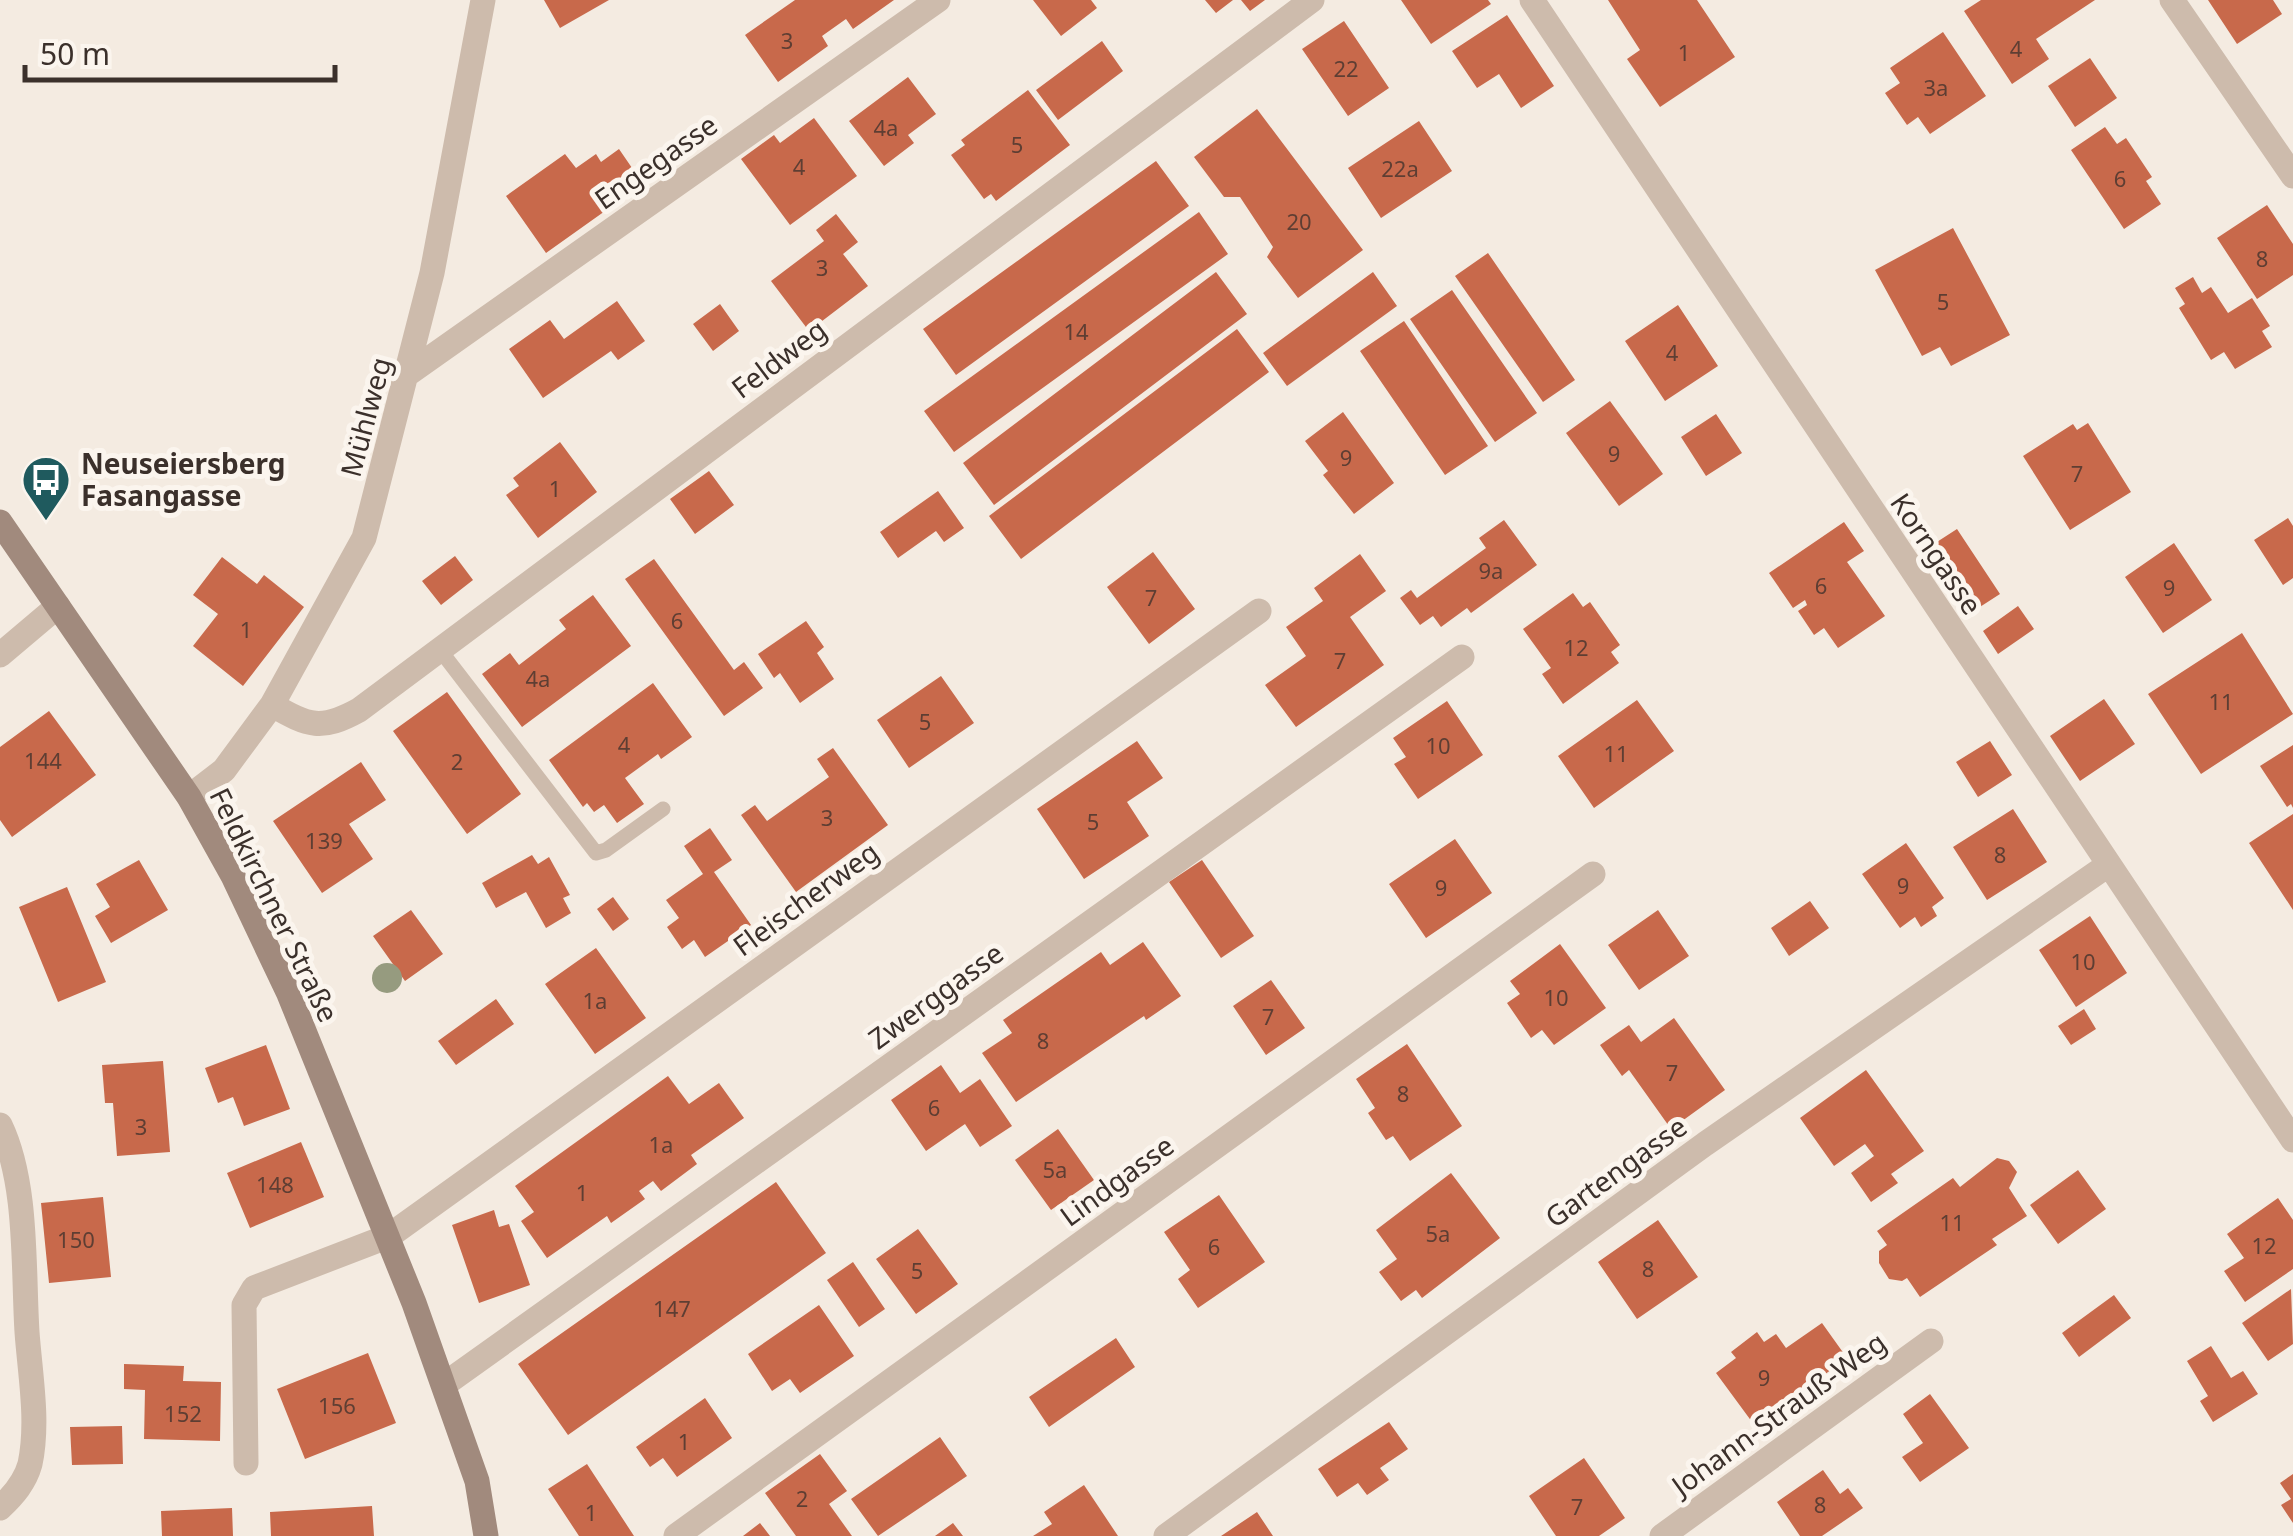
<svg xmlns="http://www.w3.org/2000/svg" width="2293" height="1536" viewBox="0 0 2293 1536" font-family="'Noto Sans',sans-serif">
<rect width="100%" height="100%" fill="#f4ebe1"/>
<path fill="#c8694b" d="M544,0h65l-49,28z
M795,0h99l-41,29 -7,-10 -24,17 6,10 -50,36 -33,-47z
M1033,0h58l6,8 -36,28z
M1205,0h28l-17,13z
M1241,0h24l-15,11z
M1401,0h87l3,4 -60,40z
M1608,0h89l38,57 -75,50 -33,-48 13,-9z
M1981,0h114l-59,39 13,20 -37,25 -48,-73z
M2208,0h65l9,14 -45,30z
M1507,15l47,71 -33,22 -22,-34 -22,14 -25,-37z
M1344,21l45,67 -41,28 -46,-67z
M1943,32l43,64 -56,38 -12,-17 -11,8 -22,-32 15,-10 -10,-15z
M1102,41l21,30 -65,49 -22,-30z
M2090,58l27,40 -42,29 -27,-41z
M908,77l28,37 -28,21 6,8 -30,23 -35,-45z
M1028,90l42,55 -74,56 -5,-7 -7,5 -33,-44 14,-10 -4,-5z
M1257,109l106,141 -65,48 -31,-41 6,-10 -33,-50h-16l-30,-40z
M814,118l43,58 -67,49 -49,-66 33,-24 6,8z
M1419,121l33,50 -71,47 -33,-50z
M2105,127l12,17 9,-6 26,39 -6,4 15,23 -37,25 -53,-79z
M619,149l24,35 -97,69 -40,-57 59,-42 11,14 20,-14 5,8z
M1156,161l33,45 -233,169 -33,-46z
M2267,205l26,39v31l-36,24 -40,-61z
M1199,212l29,42 -274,198 -30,-41z
M836,214l22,28 -15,12 25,32 -59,45 -38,-50 53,-40 -8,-11z
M1953,228l57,107 -59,31 -11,-19 -18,9 -47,-86z
M1488,253l87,127 -32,22 -88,-126z
M1216,272l31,42 -253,191 -31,-42z
M1373,272l24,34 -110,80 -24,-33z
M2193,277l9,16 9,-6 17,26 24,-15 18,28 -8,5 10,16 -37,22 -11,-17 -13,8 -32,-52 6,-4 -10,-16z
M1452,290l85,123 -42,29 -85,-123z
M617,301l28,40 -27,19 -7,-9 -68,47 -34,-49 41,-29 14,19z
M720,304l19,27 -26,20 -20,-27z
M1678,305l40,61 -53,35 -40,-60z
M1404,321l84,125 -43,29 -85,-124z
M1237,329l32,43 -248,187 -32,-43z
M1610,401l53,73 -44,32 -53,-73z
M1343,412l51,71 -40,31 -31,-39 5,-4 -23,-30z
M1716,414l26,39 -36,23 -25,-39z
M2088,423l43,69 -61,38 -47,-74 50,-32 4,6z
M560,442l37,50 -59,46 -32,-43 13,-9 -6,-8z
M709,471l25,34 -39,29 -25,-35z
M938,491l26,37 -20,14 -8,-11 -38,27 -18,-26z
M2288,518l5,8v52l-10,7 -29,-45z
M1504,520l33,45 -66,48 -4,-5 -26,19 -8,-11 -13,9 -20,-27 11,-8 6,8 69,-50 -7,-10z
M1844,522l20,29 -17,11 38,54 -47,32 -14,-20 -10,7 -16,-24 9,-6 -2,-5 -12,8 -24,-35z
M1957,529l43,65 -31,20 -43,-65z
M2174,543l38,57 -49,33 -38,-56z
M1153,552l42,57 -46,35 -42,-57z
M1360,554l26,37 -36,26 34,48 -88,62 -31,-42 41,-29 -20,-29 37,-26 -9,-13z
M455,556l18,24 -32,25 -19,-24z
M222,557l35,27 7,-9 40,32 -61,79 -50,-40 25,-32 -25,-19z
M654,559l80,111 10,-8 19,26 -39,28 -99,-137z
M1573,593l10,14 7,-5 30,43 -9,7 8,11 -56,41 -21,-30 9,-6 -28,-39z
M593,595l38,51 -109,81 -40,-53 28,-21 9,12 47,-36 -7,-9z
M2018,606l16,23 -36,25 -15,-23z
M806,621l18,26 -7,6 17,26 -34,24 -20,-30 -6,5 -16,-24z
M2242,633l51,81 -92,60 -53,-80z
M941,676l33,47 -65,45 -32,-48z
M653,683l39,54 -31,22 -3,-5 -33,24 19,26 -27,19 -13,-18 -10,7 -7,-9 -4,4 -34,-47z
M447,692l74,102 -54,40 -74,-103z
M2104,699l31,45 -55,37 -30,-45z
M1637,700l37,51 -80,57 -36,-52z
M1447,701l36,54 -65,44 -24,-35 12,-7 -13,-19z
M49,711l47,64 -84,62 -12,-17v-73z
M1137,741l26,37 -36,24 22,34 -65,43 -47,-70z
M1990,741l22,34 -34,22 -22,-35z
M2293,745v63l-2,-4 -4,3 -27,-41z
M833,748l55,77 -92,67 -55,-77 14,-10 12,16 62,-44 -12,-18z
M361,762l25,38 -37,24 24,35 -51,34 -49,-72z
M2013,809l34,53 -60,38 -34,-53z
M2293,814v96l-44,-67z
M710,828l22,32 -18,12 37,53 -46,32 -11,-17 -12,9 -15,-22 12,-9 -13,-18 37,-26 -19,-28z
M1455,839l37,54 -66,45 -37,-54z
M1906,843l38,55 -12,9 5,9 -16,11 -6,-10 -15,11 -38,-54z
M532,855l6,9 11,-7 21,38 -7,3 8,15 -25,15 -20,-36 -30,16 -14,-25z
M139,860l29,50 -57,33 -16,-27 15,-9 -14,-23z
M1202,860l52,76 -33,22 -52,-76z
M67,887l39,95 -48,20 -39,-95z
M613,897l16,22 -16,12 -16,-22z
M1810,901l19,27 -40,28 -18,-28z
M411,910l32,44 -38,27 -32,-45z
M1658,910l31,46 -50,34 -31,-45z
M2090,916l37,57 -51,34 -37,-57z
M1143,942l38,54 -35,24 -2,-4 -128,86 -34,-49 30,-20 -9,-13 98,-68 9,13z
M1560,944l46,64 -52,37 -12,-15 -11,8 -24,-35 13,-9 -10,-13z
M596,948l50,70 -51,36 -50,-70z
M1271,980l34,48 -39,27 -33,-49z
M496,999l18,25 -58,41 -18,-24z
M2084,1009l12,20 -25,16 -13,-19z
M1674,1018l51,72 -54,39 -42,-59 -7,6 -22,-31 29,-20 12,17z
M1407,1044l55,82 -52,35 -17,-25 -7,4 -18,-27 7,-5 -19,-29z
M266,1045l24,64 -46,17 -11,-29 -15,6 -13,-35z
M163,1061l7,91 -53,4 -4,-53h-8l-3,-38z
M941,1065l19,28 20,-14 32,47 -32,21 -15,-23 -39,27 -35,-51z
M1866,1070l58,81 -33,23 7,9 -27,19 -20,-29 23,-17 -9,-12 -31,22 -34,-48z
M668,1076l21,28 30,-21 25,35 -53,37 6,9 -36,27 -8,-10 -14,10 6,8 -34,24 -4,-7 -60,42 -26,-37 13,-9 -19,-26z
M1058,1129l36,51 -43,30 -36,-50z
M301,1142l23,55 -74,31 -23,-55z
M1997,1158l12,3 8,11 -8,16 18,28 -35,23 5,6 -77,52 -13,-19 -5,3 -13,-2 -10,-16v-12l8,-6 -10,-14 76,-53 7,9z
M2078,1170l28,39 -48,35 -28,-39z
M1451,1173l49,65 -78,60 -6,-8 -15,11 -22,-29 18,-13 -21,-29z
M776,1182l50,71 -258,182 -50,-71z
M1219,1195l46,67 -67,46 -20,-29 12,-9 -26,-38z
M103,1197l8,80 -62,6 -8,-80z
M2278,1198l15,22v49l-48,33 -21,-31 20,-13 -17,-24z
M494,1210l5,17 10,-3 21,61 -51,18 -27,-78z
M1658,1220l40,57 -61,42 -39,-57z
M918,1229l40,55 -42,30 -40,-55z
M853,1262l32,47 -26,18 -32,-47z
M2291,1289l2,55 -25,17 -26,-38z
M2114,1295l17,23 -52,39 -17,-24z
M819,1305l35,51 -54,37 -10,-14 -18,12 -24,-37z
M1822,1323l25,35 -92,68 -39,-53 20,-15 -5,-6 26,-20 7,10 12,-8 10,14z
M1116,1338l19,29 -86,60 -20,-30z
M2211,1346l20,32 12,-7 15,23 -45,28 -13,-21 8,-5 -21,-35z
M368,1353l28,70 -91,36 -28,-70z
M124,1364l60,2 -1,15 38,1 -1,59 -76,-2 1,-49 -21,-1z
M1930,1394l39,54 -49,34 -18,-25 21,-14 -20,-29z
M705,1398l27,40 -55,39 -14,-19 -13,9 -14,-20z
M1389,1422l19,27 -28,19 9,12 -22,15 -9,-12 -21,14 -19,-28z
M122,1426l1,38 -51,1 -2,-38z
M940,1437l27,39 -89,60 -27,-37z
M820,1454l27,37 -18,13 23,32h-56l-31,-43z
M1584,1458l41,60 -26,18h-43l-27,-40z
M587,1464l47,72h-55l-31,-47z
M1823,1470l17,24 8,-6 15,20 -41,28h-22l-23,-34z
M2293,1474v49l-12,-18 10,-6 -11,-16z
M1084,1485l34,51h-85l19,-12 -8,-12z
M372,1506l2,30h-103l-1,-24z
M232,1508l1,28h-71l-1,-25z
M1257,1512l16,24h-52z
M760,1523l10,13h-27z
M953,1523l10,13h-28z"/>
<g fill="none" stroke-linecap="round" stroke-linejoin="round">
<path stroke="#cdbbac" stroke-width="15" d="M440,650l156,203 10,-3 57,-41"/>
<path stroke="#cdbbac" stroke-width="25" d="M1532,0l761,1140
M2172,0l121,176
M409,373l529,-373
M0,655l58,-49
M272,705c37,21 49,26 87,5l953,-710
M189,797l35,-27 48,-65 92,-167 68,-265 51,-273
M0,1125c28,58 23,143 27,207 3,42 12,90 3,132 -5,18 -16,31 -30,44
M445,1384l1017,-727
M246,1463l-2,-158 10,-17 135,-52 870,-625
M676,1536l917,-662
M1166,1536l539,-392 403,-279
M1662,1536l269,-195"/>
<path stroke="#a18a7d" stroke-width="25" d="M0,522l189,275 44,79 56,118 125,309 63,178 9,55"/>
</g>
<circle fill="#969b7f" cx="387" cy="978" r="15"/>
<defs>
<g id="bus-pin" transform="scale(2.5)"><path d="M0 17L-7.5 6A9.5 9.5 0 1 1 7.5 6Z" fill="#1f5a5e" stroke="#fbf5ee"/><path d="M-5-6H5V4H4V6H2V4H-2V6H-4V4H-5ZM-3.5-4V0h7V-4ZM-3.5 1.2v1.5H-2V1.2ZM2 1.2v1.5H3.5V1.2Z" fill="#fff"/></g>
</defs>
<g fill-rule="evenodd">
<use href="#bus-pin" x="46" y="480"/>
</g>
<g text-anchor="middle" stroke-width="10" stroke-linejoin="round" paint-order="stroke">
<g font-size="22" fill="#5e3e33">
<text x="787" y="49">3</text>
<text x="2016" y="57">4</text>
<text x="1684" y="61">1</text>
<text x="1346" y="77">22</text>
<text x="1936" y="96">3a</text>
<text x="886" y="136">4a</text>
<text x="1017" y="153">5</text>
<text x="799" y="175">4</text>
<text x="1400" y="177">22a</text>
<text x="2120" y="187">6</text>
<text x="1299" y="230">20</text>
<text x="2262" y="267">8</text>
<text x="822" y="276">3</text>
<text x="1943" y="310">5</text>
<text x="1076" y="340">14</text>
<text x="1672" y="361">4</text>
<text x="1614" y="462">9</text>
<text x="1346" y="466">9</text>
<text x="2077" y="482">7</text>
<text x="555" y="497">1</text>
<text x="1491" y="579">9a</text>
<text x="1821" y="594">6</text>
<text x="2169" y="596">9</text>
<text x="1151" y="606">7</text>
<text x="677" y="629">6</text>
<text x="246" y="638">1</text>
<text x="1576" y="656">12</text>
<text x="1340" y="669">7</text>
<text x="538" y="687">4a</text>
<text x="2221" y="710">11</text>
<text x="925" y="730">5</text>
<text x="624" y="753">4</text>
<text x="1438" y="754">10</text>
<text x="1616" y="762">11</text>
<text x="43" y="769">144</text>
<text x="457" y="770">2</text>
<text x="827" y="826">3</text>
<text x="1093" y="830">5</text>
<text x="324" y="849">139</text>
<text x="2000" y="863">8</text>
<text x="1903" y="894">9</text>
<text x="1441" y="896">9</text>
<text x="2083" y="970">10</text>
<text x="1556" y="1006">10</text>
<text x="595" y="1009">1a</text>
<text x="1268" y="1025">7</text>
<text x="1043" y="1049">8</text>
<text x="1672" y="1081">7</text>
<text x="1403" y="1102">8</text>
<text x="934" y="1116">6</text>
<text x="141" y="1135">3</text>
<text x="661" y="1153">1a</text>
<text x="1055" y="1178">5a</text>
<text x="275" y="1193">148</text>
<text x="582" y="1201">1</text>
<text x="1952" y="1231">11</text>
<text x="1438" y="1242">5a</text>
<text x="76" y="1248">150</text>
<text x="2264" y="1254">12</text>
<text x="1214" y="1255">6</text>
<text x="1648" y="1277">8</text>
<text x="917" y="1279">5</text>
<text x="672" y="1317">147</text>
<text x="1764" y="1386">9</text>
<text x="337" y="1414">156</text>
<text x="183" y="1422">152</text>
<text x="684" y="1450">1</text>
<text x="802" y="1507">2</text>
<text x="1820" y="1513">8</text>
<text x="1577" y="1515">7</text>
<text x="591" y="1521">1</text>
</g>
<g font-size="28" fill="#3b302b" stroke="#fbf5ee">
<text transform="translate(656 162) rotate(-35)" y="10">Engegasse</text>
<text transform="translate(779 359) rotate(-37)" y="10">Feldweg</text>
<text transform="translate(366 417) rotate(-75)" y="10">Mühlweg</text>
<text transform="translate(1936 554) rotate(56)" y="10">Korngasse</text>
<text transform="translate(806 899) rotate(-36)" y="10">Fleischerweg</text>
<text transform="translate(274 905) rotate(64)" y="10">Feldkirchner Straße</text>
<text transform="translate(936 996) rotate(-36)" y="10">Zwerggasse</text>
<text transform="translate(1616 1172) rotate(-36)" y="10">Gartengasse</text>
<text transform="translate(1117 1181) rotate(-36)" y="10">Lindgasse</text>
<text transform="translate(1779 1414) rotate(-36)" y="10">Johann-Strauß-Weg</text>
</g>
<g font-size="28" font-weight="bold" fill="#3b302b" stroke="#fbf5ee" text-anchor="start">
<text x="81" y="474">Neuseiersberg<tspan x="81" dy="32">Fasangasse</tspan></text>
</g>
</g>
<path d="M25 65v15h310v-15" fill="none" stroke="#3b302b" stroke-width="5"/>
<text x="40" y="65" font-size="30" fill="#3b302b" stroke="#fbf5ee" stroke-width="8" paint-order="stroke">50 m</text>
</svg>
